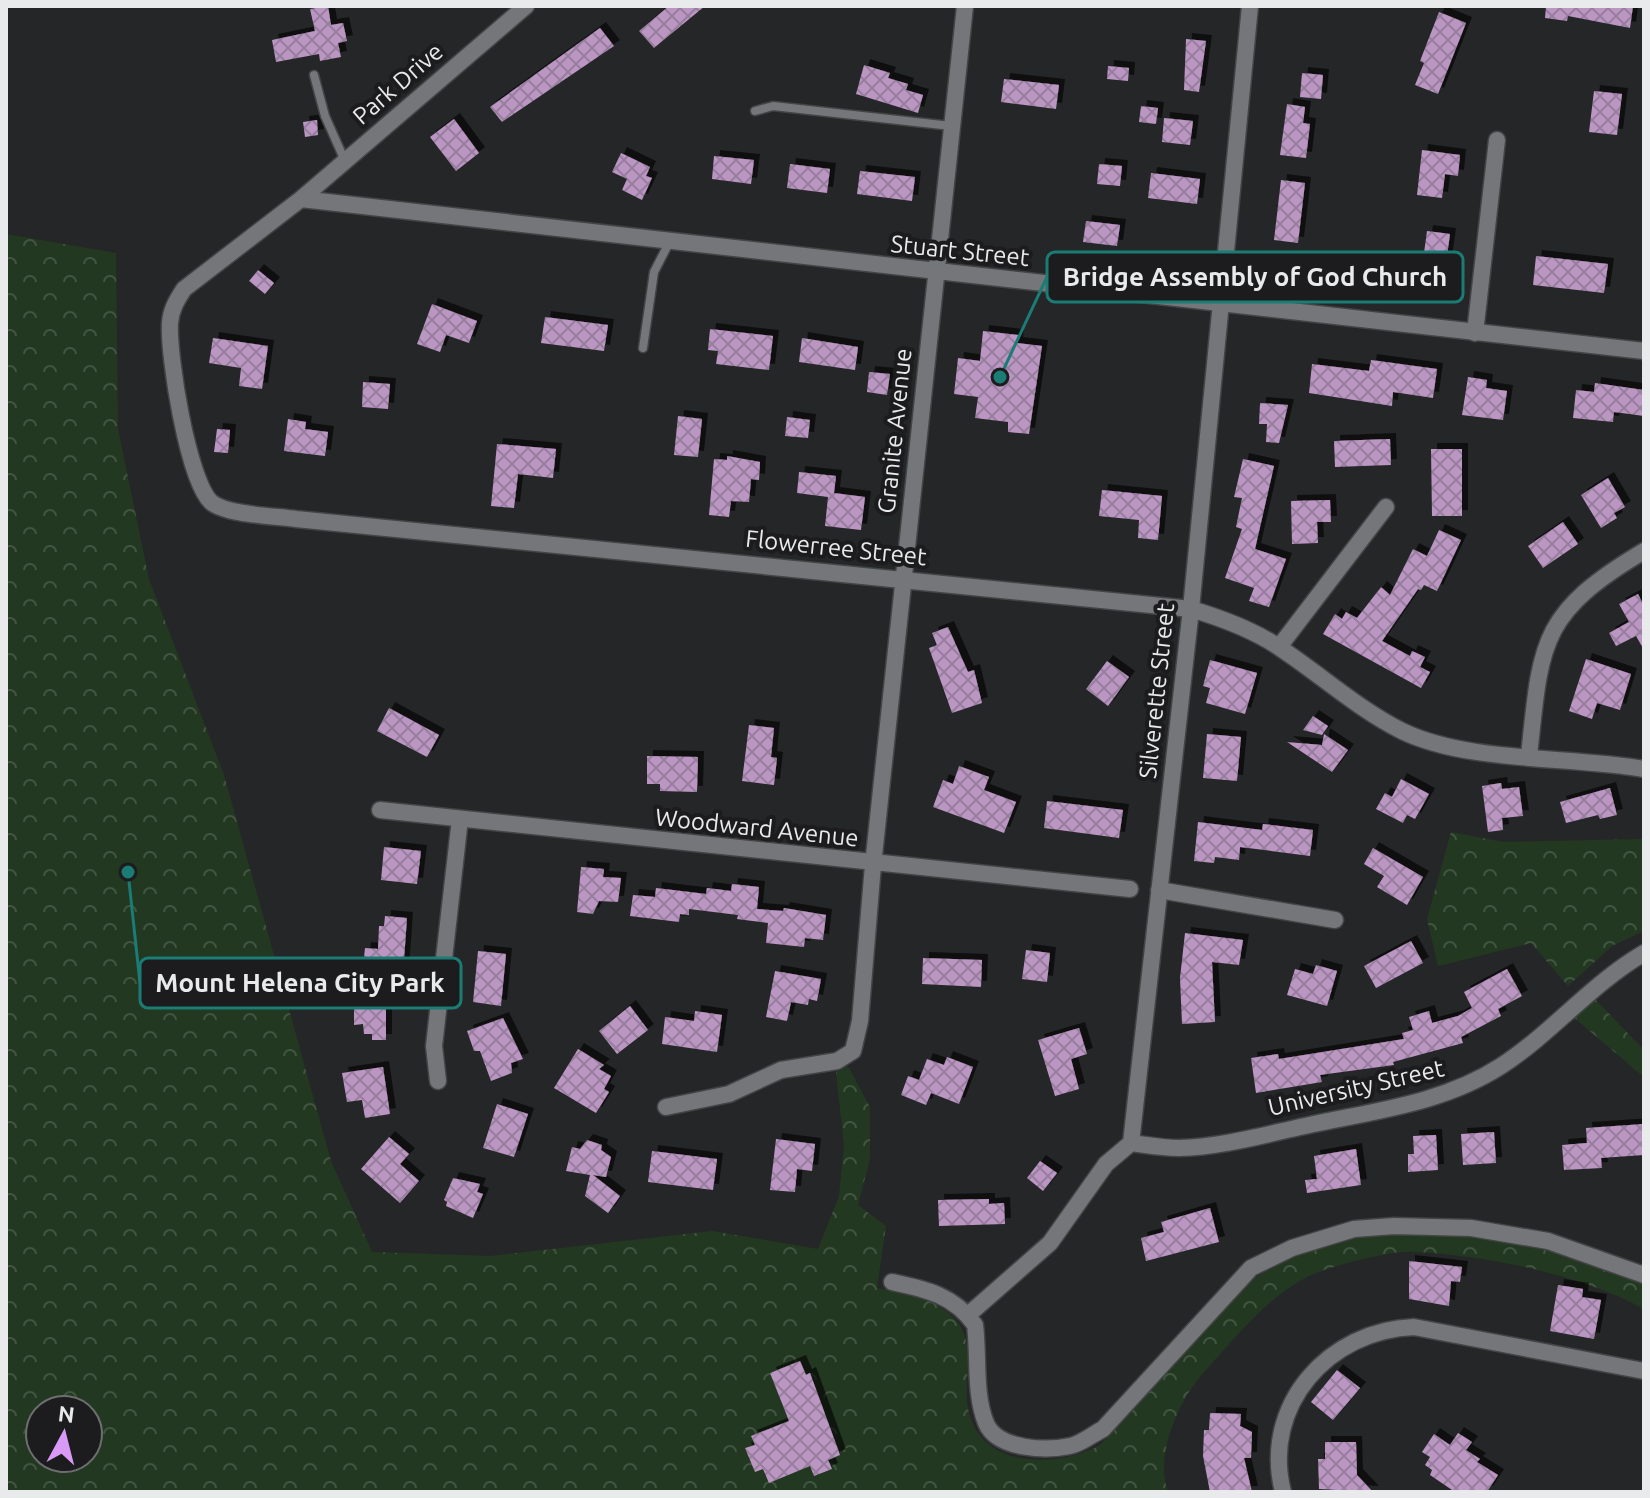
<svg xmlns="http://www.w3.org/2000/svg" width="1650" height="1498" viewBox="0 0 1650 1498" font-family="Ubuntu,sans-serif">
<defs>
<pattern id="park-crowns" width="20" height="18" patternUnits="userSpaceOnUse" patternTransform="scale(2)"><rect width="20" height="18" fill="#223820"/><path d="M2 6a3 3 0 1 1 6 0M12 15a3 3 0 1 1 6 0" fill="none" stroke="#425541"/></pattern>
<pattern id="building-cross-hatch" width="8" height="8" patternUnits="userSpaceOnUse" patternTransform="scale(2)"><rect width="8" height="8" fill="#bb96c3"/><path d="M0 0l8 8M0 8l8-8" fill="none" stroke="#987e9e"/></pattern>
<filter id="shadow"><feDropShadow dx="6" dy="-6" stdDeviation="0" flood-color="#0009"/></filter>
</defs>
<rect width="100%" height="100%" fill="#252628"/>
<path fill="url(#park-crowns)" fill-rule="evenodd" d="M6,234l110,19 2,176 31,150 75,196 107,386 41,91 118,4 222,-25 106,18 21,-53 5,-51 -8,-73 12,-6 22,41v52l-12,46 28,21 -9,62c28,5 57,9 78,31 22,24 8,61 13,89 11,62 91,60 132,37l152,-165c117,-82 270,-46 392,4v25c-62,-34 -158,-54 -229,-57 -24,-2 -84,14 -106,24 -41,20 -73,61 -103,94 -26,27 -52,84 -38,122h-1162zM40,1410h48v48h-48z
M1451,832l52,10 141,-3v92l-32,15 -44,40 -37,-43 -93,23 -11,-47z
M1593,997l51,53v27l-72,-61z"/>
<path fill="url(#building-cross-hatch)" filter="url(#shadow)" d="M328,6l3,19 12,-2 4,18 -9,2 3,14 -21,4 -1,-7 -43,8 -4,-22 43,-9 -5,-22z
M669,6h36l-51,42 -15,-17z
M1546,6h87l-3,22 -62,-12 -1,5 -22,-3z
M1439,12l27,11 -28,71 -23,-9 9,-22 -4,-2z
M600,28l14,18 -112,76 -12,-15z
M1186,39l20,2 -7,51 -15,-2z
M864,65l26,8 -2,5 20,6 -2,6 17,5 -5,18 -62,-19z
M1108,66l21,2 -1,13 -21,-2z
M1302,73l21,2 -2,24 -21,-2z
M1004,79l55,6 -3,24 -55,-7z
M1594,91l28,3 -5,41 -28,-3z
M1287,104l18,3 -2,16 7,1 -4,34 -26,-3z
M1141,106l17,2 -2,16 -17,-2z
M1164,118l29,3 -3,24 -28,-3z
M454,119l25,34 -23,18 -26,-34z
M317,120l1,15 -13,2 -2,-15z
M1422,150l38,5 -2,21 -13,-2 -3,24 -25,-3z
M621,153l29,14 -4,9 6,2 -10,22 -20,-10 5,-11 -15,-7z
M714,156l40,4 -3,24 -39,-5z
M790,164l40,5 -3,24 -40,-5z
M1099,164l23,2 -2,20 -23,-2z
M860,171l55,6 -3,24 -55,-7z
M1151,173l49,6 -3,25 -49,-6z
M1281,180l24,3 -7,60 -24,-3z
M1086,221l34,4 -3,21 -34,-4z
M1427,231l23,3 -6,44 -23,-3z
M1536,256l72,8 -4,29 -71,-8z
M258,270l16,13 -9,11 -16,-13z
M432,304l45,17 -8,22 -23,-8 -6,17 -23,-8z
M545,317l63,8 -4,26 -63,-8z
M710,329l63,7 -4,34 -53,-6 2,-13 -10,-1z
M983,331l35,4 -1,8 25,3 -13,88 -21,-2v-10l-33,-4 3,-21 -24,-3 4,-36 22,3z
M213,338l55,8 -6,43 -23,-3 2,-18 -32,-5z
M802,338l56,9 -3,23 -56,-8z
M1371,360l66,9 -4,29 -40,-6 -1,14 -83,-13 3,-29 57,7z
M869,372l21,2 -3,21 -20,-3z
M1468,377l19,3 -1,8 21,3 -4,29 -41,-5z
M363,382l27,2 -2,25 -26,-2z
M1595,383l49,7v26l-30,-4 -1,10 -40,-4 3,-28 18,2z
M1260,403l28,2 -9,38 -13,-1 1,-18h-8z
M678,416l24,3 -4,38 -24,-2z
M787,417l23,3 -2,18 -23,-2z
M288,419l18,3 -1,7 23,3 -3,24 -41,-5z
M217,429l13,1 -2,23 -14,-1z
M1390,439l1,26 -56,2 -1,-26z
M497,444l59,5 -3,29 -35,-4 -4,34 -23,-2z
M1431,449h31v67h-30z
M727,456l33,6 -1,18 -8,-1 -2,23 -18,-1 -2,16 -20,-2 5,-56 13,1z
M1243,459l31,7 -19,83 31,10 -17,48 -20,-6 5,-13 -29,-10 17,-49 -6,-2 6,-29 -8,-1z
M799,472l37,4 -2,17 31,4 -4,33 -36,-4 3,-29 -31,-4z
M1608,478l17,29 -11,6 3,5 -16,10 -20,-33z
M1102,490l60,6 -4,44 -20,-2 1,-18 -40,-4z
M1330,500l1,22h-14l1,21 -26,1 -1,-43z
M1563,522l15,22 -35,24 -15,-22z
M1439,530l22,10 -24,51 -13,-6 -3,5 -3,-1 -36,52 28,15 2,-5 13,6 -5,10 10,5 -9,16 -98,-54 12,-20 7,5 4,-7 11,6 24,-31 9,8 23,-46 14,7z
M1638,594l6,12v44l-8,-14 -20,10 -7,-13 20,-11 -10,-18z
M948,627l20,45 6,-2 8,33 -30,10 -23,-65 8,-3 -5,-12z
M1586,659l45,15 -11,36 -23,-7 -5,16 -23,-8z
M1210,660l47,13 -12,41 -39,-11 4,-15 -7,-2z
M1107,661l22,16 -21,29 -22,-17z
M389,708l50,27 -12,22 -50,-26z
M1313,716l15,10 -6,9 -19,-5z
M749,725l25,3 -3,29 6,1 -3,27 -32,-4z
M1207,734l34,3 -4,44 -34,-3z
M1324,734l24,16 -16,22 -45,-30 35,3z
M647,756l51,1 -1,35 -37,-1v-7h-13z
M959,766l30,11 -5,13 32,12 -12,31 -71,-26 10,-27 10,4z
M1401,779l28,15 -14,25 -8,-4 -4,8 -27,-14 9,-16 7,4z
M1501,783l1,6 17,-2 4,29 -21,2 1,12 -15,2 -6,-46z
M1610,788l7,27 -17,4 -2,-4 -32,8 -6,-21z
M1047,801l76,9 -4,28 -75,-10z
M1198,822l64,8 1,-6 50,6 -3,26 -70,-9 -1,13 -24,-3 -1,6 -20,-2z
M384,847l37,4 -4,33 -36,-4z
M1373,848l50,29 -16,28 -30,-18 7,-11 -20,-12z
M581,867l23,2 -1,8 18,1 -3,24 -19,-1 -6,13 -16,-2z
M732,884l27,3 -2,22 26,2 1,-3 42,7 -3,25 -18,-2 -1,9 -38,-4 2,-20 -31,-4 1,-4 -49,-6v6l-9,-1 -1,8 -49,-6 3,-21 22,2 1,-9 50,6 1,-6 24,3z
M385,916l22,2 -4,55 -40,-7 2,-18 13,1 1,-23h5z
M1185,933l58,7 -4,25 -27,-3 3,60 -33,2 -2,-46z
M1411,941l12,22 -47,25 -12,-22z
M1026,950l24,3 -3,29 -25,-3z
M478,951l28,3 -5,52 -28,-4z
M923,958l59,2 -1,27 -59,-3z
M1316,965l21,6 -10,35 -40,-11 8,-26 18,5z
M1507,969l15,27 -24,13 3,7 -40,21 2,6 -70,19 1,3 -74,10 2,7 -66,11 -5,-35 27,-4 1,5 125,-20 -2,-6 11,-3 -4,-13 20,-6 3,12 26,-7 14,-8 -8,-16z
M775,971l46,8 -4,22 -8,-2 -1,6 -17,-3 -4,19 -21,-4z
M386,992v48h-14v-6h-8l-1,-10 -9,1v-32z
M630,1006l18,24 -31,24 -18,-23z
M695,1011l27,4 -5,37 -55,-8 3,-27 29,4z
M503,1018l20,41 -12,4 1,10 -21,8 -11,-30h-6l-7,-20z
M1079,1028l8,26 -16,5 8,30 -24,7 -17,-56z
M578,1049l26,16 -5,4 12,7 -7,13 5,3 -13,21 -42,-25z
M947,1057l26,10 -14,37 -28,-11 -5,12 -25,-10 7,-19 11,4 8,-21 17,6z
M383,1067l7,47 -25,4 -3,-18 -15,2 -5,-29z
M497,1104l31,10 -14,43 -31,-9z
M1644,1124v31l-43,3 1,10 -38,2 -2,-25 25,-2 -1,-15z
M1494,1132l2,31 -33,2 -2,-31z
M1436,1135l2,35 -30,2v-18h6l-1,-18z
M389,1137l20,17 -9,10 19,17 -19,22 -39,-34z
M776,1139l39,5 -3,27 -15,-2 -2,23 -25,-2z
M587,1140l15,5 -1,5 10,7 -5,20 -13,-2 27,21 -12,17 -23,-17 5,-21 -24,-4 6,-24 8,2z
M1356,1149l5,36 -54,8 -2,-13 12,-1 -3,-23z
M652,1151l65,8 -4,31 -65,-8z
M1040,1161l17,12 -14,18 -16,-13z
M453,1178l27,6 -3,8 6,2 -10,24 -27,-12 1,-4 -3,-2z
M989,1199v5l15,-1 1,21 -66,2 -1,-26z
M1210,1208l9,34 -73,19 -5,-23 23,-6 -3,-10z
M1409,1261l53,6 -2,15 -9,-1 -2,25 -40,-7z
M1558,1285l25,4 -1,8 19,3 -7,39 -44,-8z
M800,1361l6,14 4,-2 30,82 -12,5 4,9 -18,7 -4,-10 -41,17 -6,-14 -8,3 -10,-24 10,-3 -4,-9 38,-15 -19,-48z
M1337,1370l23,18 -27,32 -22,-18z
M1210,1413l31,1 -1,12 12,6 -1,26h-7l8,34h-42l-7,-36 1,-26h5z
M1458,1433l14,9 -6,8 14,9 -3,3 21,13 -11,17h-32l-25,-17 2,-5 -7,-5 5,-8 -8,-5 12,-18 16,11z
M1325,1442h31l1,33 16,17 -54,-3 -1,-30h7z"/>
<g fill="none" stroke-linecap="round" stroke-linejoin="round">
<g stroke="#434445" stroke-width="11">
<path id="service" d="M314,75l11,41 20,45
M755,111l18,-5 178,20
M643,348l11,-76 16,-31"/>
</g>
<g stroke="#434445" stroke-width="19">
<path id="minor" d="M526,6l-225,193 -117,90c-7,11 -13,20 -14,34 -2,33 18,157 41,179 15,13 64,14 85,17l895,90c30,9 63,21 89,39 41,27 78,61 122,83 66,32 168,25 242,38
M301,199l1343,152
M1475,333l22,-193
M1279,647l107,-140
M1529,756c12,-115 11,-143 115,-205
M380,810l750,79
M1159,890l176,30
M438,1081l-4,-35 26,-227
M666,1107l63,-13 52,-24 56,-9 16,-10 7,-30 13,-156 92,-859
M1131,1143c15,2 32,5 48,5 42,-1 84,-13 126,-22 67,-15 137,-22 196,-60 51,-33 90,-82 143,-113
M892,1282c33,7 62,13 83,43 4,31 -1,69 11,98 11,27 61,28 84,23 11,-2 23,-12 33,-17l148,-161 41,-20 62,-19 40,-3 77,2 77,13 96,34
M968,1315l82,-72 56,-79 25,-21 60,-534 59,-603
M1283,1492c-22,-87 46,-162 131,-165l230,44"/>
</g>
<use href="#service" stroke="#757679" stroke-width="8"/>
<use href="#minor" stroke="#757679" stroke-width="16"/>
</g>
<g text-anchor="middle" stroke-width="8" stroke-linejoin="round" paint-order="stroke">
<g font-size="24" fill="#e9eaeb" stroke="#1c1c1e">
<text transform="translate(398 84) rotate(-41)" y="8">Park Drive</text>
<text transform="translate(960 251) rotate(6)" y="8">Stuart Street</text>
<text transform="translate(895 431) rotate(-84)" y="8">Granite Avenue</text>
<text transform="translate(836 548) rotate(6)" y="8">Flowerree Street</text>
<text transform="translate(1157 691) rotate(-84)" y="8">Silverette Street</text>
<text transform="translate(757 828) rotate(6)" y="8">Woodward Avenue</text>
<text transform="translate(1356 1088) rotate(-13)" y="8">University Street</text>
</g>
</g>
<path fill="none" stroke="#1a7c74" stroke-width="3" d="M1000 377L1047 277M128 872L140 983"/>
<g fill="#1a7c74" stroke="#1c1c1e" stroke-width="3">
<circle cx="1000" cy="377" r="8"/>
<circle cx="128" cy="872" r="8"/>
</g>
<g fill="#1c1c1e" stroke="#1a7c74" stroke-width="3">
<rect x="1047" y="252" width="416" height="50" rx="8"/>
<rect x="140" y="958" width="321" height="50" rx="8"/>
</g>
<g font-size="26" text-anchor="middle" font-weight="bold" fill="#e9eaeb">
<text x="1255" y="286">Bridge Assembly of God Church</text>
<text x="300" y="992">Mount Helena City Park</text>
</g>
<rect width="1650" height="1498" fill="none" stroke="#e9eaeb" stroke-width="16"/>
<g transform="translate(64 1434) rotate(7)"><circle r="38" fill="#1c1c1e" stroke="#6e6e70" stroke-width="2"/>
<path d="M0-6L14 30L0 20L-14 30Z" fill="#d99af7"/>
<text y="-12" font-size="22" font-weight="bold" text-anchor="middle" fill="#e9eaeb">N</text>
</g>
</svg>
